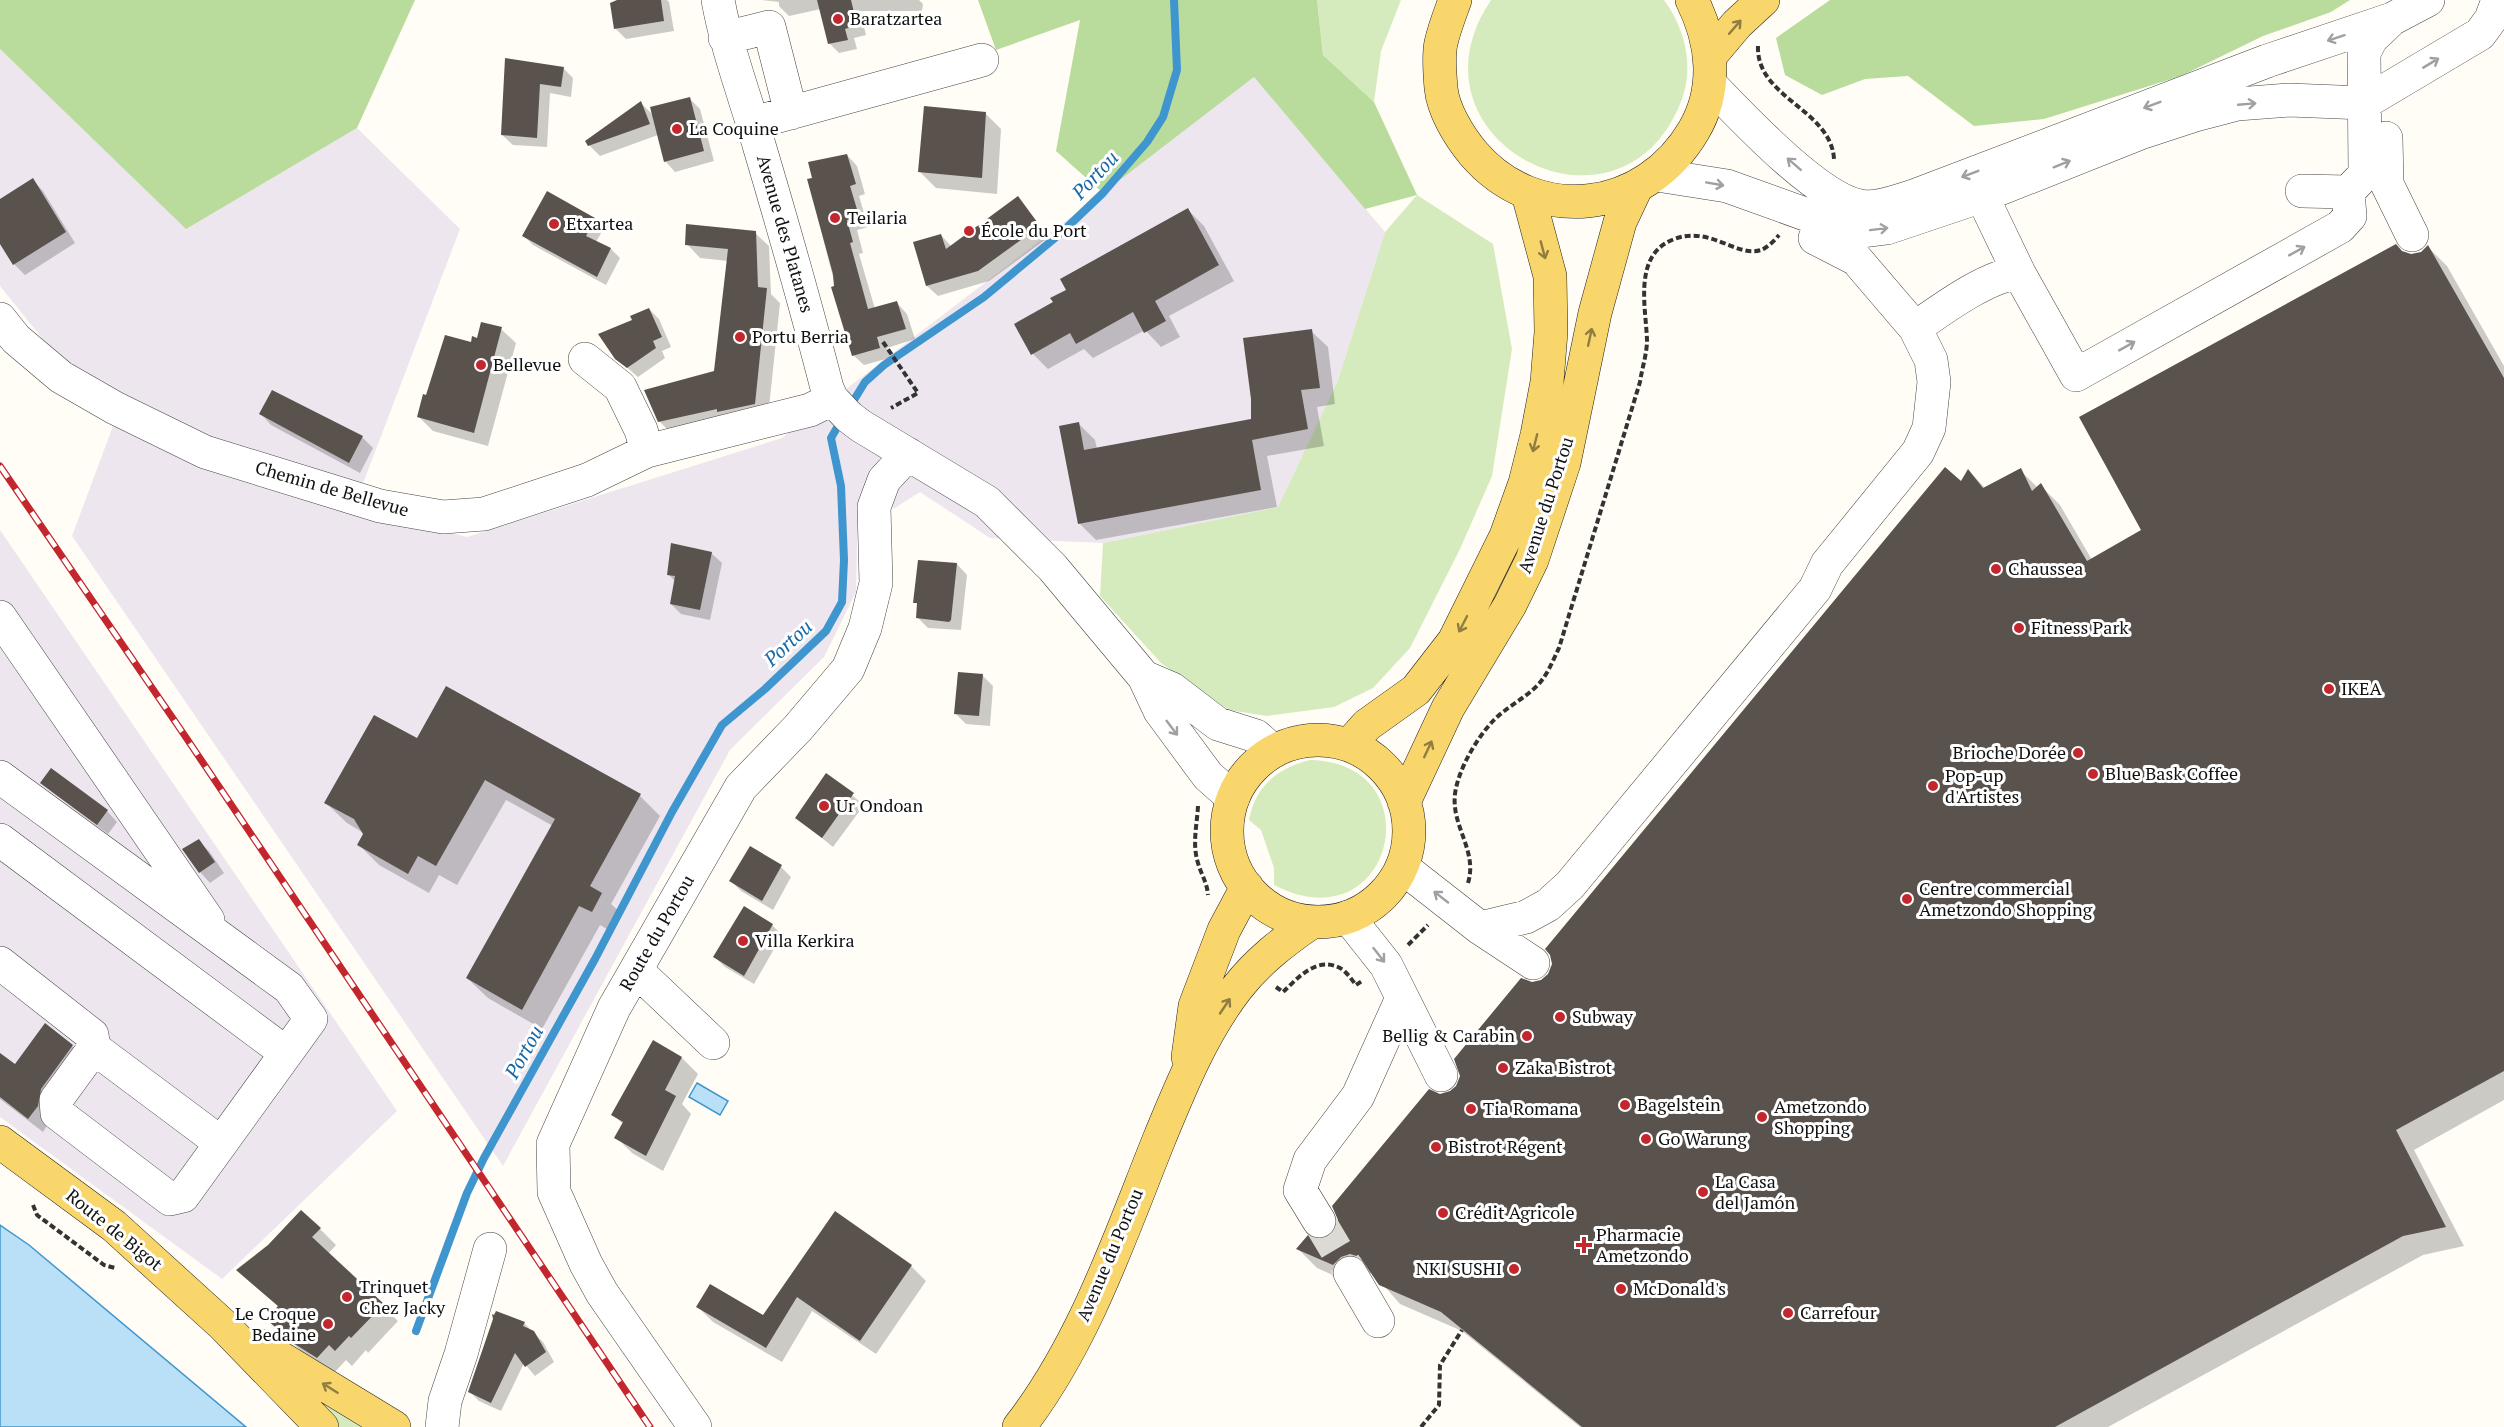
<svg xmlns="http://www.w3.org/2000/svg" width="2504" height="1427" viewBox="0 0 2504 1427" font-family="'PT Serif',serif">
<rect width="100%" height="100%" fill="#fffdf5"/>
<path fill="#eee6ef" d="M0,49l186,179 171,-100 103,101 -106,278 113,30 315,-99 472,-361 131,155 -47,148 -60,127 -175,36 -113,-5 -70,-46 -25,16 -37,-3 -2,87 -32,65 -94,93 -227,416 -431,-630 41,-110 -113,-140z
M0,530l397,581 -175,168 -222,-162z"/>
<path fill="#d5ebbd" d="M1317,0h84l-20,51 -7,51 -51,-47z
M1491,0h173c21,28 30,66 18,99 -59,159 -286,42 -191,-99z
M1417,195l76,49 19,105 -20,127 -32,73 -50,99 -37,40 -39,19 -67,9 -38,-6 -68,-47 -61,-67 3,-53 175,-36 60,-127 47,-148z
M1310,760c125,2 84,187 -36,125v-17l-13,-38 -12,-10c6,-34 29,-52 61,-60z
M310,1387l69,40h-40z"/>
<path fill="#b9dc9c" d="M0,0h415l-58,128 -171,101 -186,-180z
M978,0h339l6,55 51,47 43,93 -52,14 -111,-132 -151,116 -47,-42 24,-131 -84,30z
M1830,0h520l-19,12 -68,24 -82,40 -137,43 -70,7 -66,-50 -43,3 -43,16 -37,-20 -9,-37z"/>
<path fill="#b9e0f7" stroke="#3f96cf" stroke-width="1.5" d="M697,1083l31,18 -8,14 -31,-18z
M0,1225l29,20 217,182h-246z"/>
<path fill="#0003" d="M618,0h49l2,2 5,29 -48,8 -11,-11z
M762,0h157l4,4 -1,7h-62l6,24 -12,3 3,11 -18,4 -10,-10 -8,-34 -32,7 -10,-10v-4z
M506,59l57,9 10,10 -2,19 -21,-4 -3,54 -34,-2 -11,-10z
M689,98l11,11 14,52 -39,11 -10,-11 -7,-26 -58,21 -11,-11 52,-42 12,12z
M985,113l16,16 -4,65 -61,-6 -16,-16z
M847,155l10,11 8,28 -6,2 9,31 -11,3 6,23 -4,1 16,55 22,-6 10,11 8,25 -28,9 3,10 -26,7 -11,-10 -45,-175 6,-1z
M33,180l10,11 32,52 -50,32 -11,-11 -14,-22v-41z
M1018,198l31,39 -60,44 -51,15 -11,-10 -12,-43 26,-8 11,12z
M1188,210l16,16 30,55 -65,35 11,21 -19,10 -16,-17 -52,28 -9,-9 -36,20 -15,-15 22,-51 13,-13z
M595,219l9,9 -8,14 15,7 9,9 -14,27 -73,-40 -9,-9z
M755,233l14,13 2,48 9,9 -12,114 -95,18 -14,-14 56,-49 13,-111 -28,-3 -13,-14z
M2428,247l19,19 57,100v734l-90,50 50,96 -41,9 -315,172h-528l-118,-96 -62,-27 -27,-31 -13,2 -7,9 -36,-16 -19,-19 31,-10 111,-144 11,-2 7,-6 74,-104 10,-2 8,-6 412,-492 7,-12 17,18 34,-19 18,18 3,-2 19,19 32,55 51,-29 259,-279 9,3 10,-2z
M649,309l10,10 12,28 -9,4 3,7 -27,19 -22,-19 18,-37z
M501,329l15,14 -28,103 -55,-15 -14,-14 8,-21 45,-52z
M1311,331l17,16 7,57 -18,3 7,39 -57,10 10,51 -181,33 -16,-16 -20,-97 19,-3 16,16 2,9 155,-29z
M261,414l101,23 11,11 -13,25 -89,-48z
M711,553l11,10 -12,57 -29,-6 -10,-10 5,-22 -8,-8z
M957,564l10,11 -6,55 -33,-2 -11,-11 2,-11 -4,-4z
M982,675l11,11 -3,40 -24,-2 -10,-10z
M447,688l193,108 20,20 -49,88 11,10 -10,18 -12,-7 -58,104 -54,-31 -21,-20 86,-152 -47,-26 -49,85 -18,-10 -10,18 -50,-28 -20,-20 6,-11 -18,-11 -21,-20 92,-63z
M827,775l37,30 -31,42 -36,-29z
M42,783l65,28 10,11 -9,12 -55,-41z
M198,841l11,10 15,22 -14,10 -10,-11z
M781,867l10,10 -18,33 -32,-19 -10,-10z
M744,908l28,17 10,10 -28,49 -29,-17 -10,-10z
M654,1042l28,16 16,16 -16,30 9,10 -28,57 -31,-18 -16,-16 7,-13 -10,-10z
M72,1046l15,14 -44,72 -43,-33v-44l15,11z
M835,1213l76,53 15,15 -50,73 -64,-43 -30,51 -69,-40 -15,-15 65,10z
M320,1229l16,16 -8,9 70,67 -30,32 -2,-3 -14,16 -6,-6 -12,13 -24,-14 -26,-24 -5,-28 -41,-36z
M524,1323l19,19 11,20 -19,14 -11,-13 -23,48 -22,-10 -9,-9z"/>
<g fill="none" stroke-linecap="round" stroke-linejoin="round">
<path stroke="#3f96cf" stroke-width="8" d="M849,408l16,-26 19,-17 100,-68 77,-64 42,-40 44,-51 16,-25 14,-47 -3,-70
M416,1331l51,-138 17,-35 111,-199 77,-147 50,-87 43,-36 61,-58 16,-29 2,-42 -3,-74 -10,-48 11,-19"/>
</g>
<path fill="#5a524d" d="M617,0h44l3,21 -50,8 -4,-26z
M817,0h34l6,25 -12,4 3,11 -20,4z
M505,58l59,9 -3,20 -21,-3 -3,54 -36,-3z
M690,97l14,54 -40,11 -14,-55z
M641,101l9,23 -62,22 -3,-5z
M924,106l62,6 -4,66 -64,-6z
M847,154l9,30 -6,2 9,30 -12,4 6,22 -3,1 18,66 29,-8 9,28 -29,8 3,11 -28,8 -21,-69 3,-1 -1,-12 -26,-95 5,-1 -4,-16z
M33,178l33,54 -53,33 -13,-21v-45z
M547,191l48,27 -9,18 25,12 -14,29 -75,-41z
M1018,196l22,30 -62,45 -52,15 -13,-44 28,-8 5,15z
M1188,208l31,57 -64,36 11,20 -22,12 -11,-21 -57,32 -6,-11 -39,22 -17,-31 39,-22 -3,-4 16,-8 -6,-11z
M686,224l70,7 2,56 9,1 -12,116 -38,8v-3l-59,13 -14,-32 70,-19 14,-122 -43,-4z
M2396,244l6,7 9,3 10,-2 7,-7 76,133v693l-108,59 50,97 -43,9 -348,191h-473l-141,-115 -62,-27 -19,-28 -10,-3 -9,3 -8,8 -37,-16 12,-14 12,5 8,-3 7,-7 3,-10 -6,-14 97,-117 11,5 10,-3 6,-5 4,-10 -6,-17 67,-81 11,4 9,-2 7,-6 4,-10 -2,-9 -5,-6 400,-482 16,14 7,-12 15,19 38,-20 11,23 9,-8 46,78 54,-31 -62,-113z
M649,308l13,29 -9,4 3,7 -29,20 -12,-9 -17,-25 34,-14 -2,-4z
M481,322l21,5 -28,106 -57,-16 6,-23 3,1 19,-60 26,7 1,-6 5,2z
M1312,329l8,59 -19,2 7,39 -56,11 9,50 -183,34 -19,-98 20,-4 5,28 167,-31v-20l-8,-61z
M272,390l91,46 -14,27 -90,-49z
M671,543l41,9 -12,58 -30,-6 5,-28 -8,-1z
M918,560l39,3 -6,57 -2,2 -33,-4 1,-15h-4z
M958,672l25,2 -4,42 -25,-2z
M446,686l195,108 -51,92 12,7 -10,19 -13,-6 -57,104 -56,-32 89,-159 -70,-39 -49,86 -18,-10 -10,18 -51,-29 6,-11 -9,-15 -30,-16 50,-88 43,23z
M51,768l57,42 -11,15 -57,-42z
M826,773l28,20 -32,45 -27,-20z
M199,839l16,23 -16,11 -17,-24z
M750,846l32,19 -20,36 -33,-20z
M744,906l29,18 -29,52 -31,-19z
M45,1023l28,22 -32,44 -3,17 -10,13 -28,-22v-44l15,11z
M653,1040l29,17 -17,33 11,6 -30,60 -32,-18 9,-16 -12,-7z
M301,1210l20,18 -9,9 72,67 -33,34 -2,-2 -14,15 -6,-6 -12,13 -24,-15 -27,-24 12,-13 -42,-36 32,-25z
M835,1211l77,54 -52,76 -63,-44 -31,51 -70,-41 14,-23 53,31z
M496,1311l29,11 -2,4 11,5 12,21 -21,15 -10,-14 -24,50 -23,-11 25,-73 -1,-5 2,1z"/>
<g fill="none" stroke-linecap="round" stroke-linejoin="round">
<path stroke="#dbdad3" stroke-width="33" stroke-dasharray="33 16" stroke-linecap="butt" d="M1319,1221l31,52"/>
<g stroke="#444" stroke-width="34">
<path id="minor" d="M718,0c9,50 27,96 41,145 24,81 47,161 68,243l5,11 17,18 12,9 126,76 66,66 91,109 16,34 48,65 25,22
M725,38l44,-11 22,86
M1710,84c31,32 107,114 150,122 16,4 39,-6 54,-10l353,-135 125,-42 36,-19
M753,123l229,-63
M2386,138l1,46 25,51
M1657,175l70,11 128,46 32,-4 95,-32 161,-64 52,-17 42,-11 52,-4 75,3 116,-69 11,-15 7,-19
M2348,192l17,-18 -1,-121 7,-14 21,-20
M1982,196l37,77 57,102 264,-148 10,-11 -2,-24 -46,-1
M0,319l16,20 45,38 54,31 90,44 175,54 63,11 41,-3 103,-34 60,-29 163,-41 22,-11
M1915,328c26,-18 73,-53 104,-55
M585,359l35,28 21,43 6,21
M0,617l208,303
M1144,677l28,12 46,35 38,12 17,15
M0,777l289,211 22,31 -128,177 -13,3 -113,-86 -1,-13 38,-52 -2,-13 -92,-72
M0,840l286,213
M1402,867l78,61 53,35
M1348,917l38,48 55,110
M1480,928l46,-11 22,-12 22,-20 245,-296 12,-25 91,-112 11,-24 5,-46 -3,-22 -16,-32 -59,-69 -41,-21 7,-16
M636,970l77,73
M94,1048l127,95
M1319,1221l-19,-31 10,-30 48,-64 44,-98
M1350,1273l28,48
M442,1427l3,-26 16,-47 29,-105
M695,1427l-93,-134 -16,-29 -32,-72 -1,-48 61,-136 127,-221 57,-59 50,-59 17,-41 11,-45 -2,-76 10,-27 24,-26"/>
</g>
<g stroke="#222" stroke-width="34">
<path id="major" d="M1455,0c-5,14 -11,29 -14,43 -3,13 -1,32 0,45 2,22 18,48 32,65 63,74 172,61 221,-23 24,-41 19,-88 -2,-130
M1710,56l27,-32 26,-24
M1227 831a91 91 0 1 1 182 0a91 91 0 1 1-182 0Z
M1349,745l18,-20 49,-35 38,-49 52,-105 19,-53 12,-48 10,-53 4,-50 -1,-56 -22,-82
M1404,802l44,-94 62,-103 22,-45 32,-97 31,-150 25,-91 16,-34
M1188,1057l7,-51 29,-76 23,-43
M0,1142l114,84 109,99 99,102
M261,1346l133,81
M1019,1427c66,-85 101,-191 141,-290 21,-51 43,-105 77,-149 21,-27 47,-47 75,-66"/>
</g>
<path stroke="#333" stroke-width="4" stroke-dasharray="6 3" stroke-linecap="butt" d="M1758,46c-2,52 73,63 76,113
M883,342l35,51 -27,15
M1198,806c-1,19 -6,38 0,57 3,11 9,19 10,32
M1468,883c10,-32 -17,-57 -13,-89 3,-24 21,-55 38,-73 14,-15 36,-24 49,-41 7,-9 12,-22 17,-32l81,-266c2,-14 7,-28 7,-42 -1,-32 -14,-84 25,-100 37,-16 64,18 89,10 6,-2 14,-10 18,-15
M1408,945l20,-20
M1276,987l7,5c15,-14 33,-36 57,-24 6,3 12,12 16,17l6,-4
M33,1205l4,10 67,50 11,3
M1421,1427l18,-22 1,-40 22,-35"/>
<use href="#minor" stroke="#fff" stroke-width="33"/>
<use href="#major" stroke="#f9d66b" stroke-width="33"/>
<g stroke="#c4262e" stroke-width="7">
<path id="rail" d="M0,466l185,270 465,691"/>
</g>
<use href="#rail" stroke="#fff" stroke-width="4.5" stroke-dasharray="14" stroke-linecap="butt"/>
</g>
<defs><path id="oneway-shaft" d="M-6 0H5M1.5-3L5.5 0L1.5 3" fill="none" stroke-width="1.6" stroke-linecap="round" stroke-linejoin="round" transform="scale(1.5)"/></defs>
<g stroke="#917d42">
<use href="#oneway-shaft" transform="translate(1735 27) rotate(-49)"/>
<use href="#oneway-shaft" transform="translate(1543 250) rotate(75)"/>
<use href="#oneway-shaft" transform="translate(1590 337) rotate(-78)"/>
<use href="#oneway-shaft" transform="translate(1535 443) rotate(104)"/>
<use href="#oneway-shaft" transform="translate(1463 624) rotate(117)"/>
<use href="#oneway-shaft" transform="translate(1428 749) rotate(-65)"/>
<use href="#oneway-shaft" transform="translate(1225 1006) rotate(-56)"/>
<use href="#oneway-shaft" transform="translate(330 1388) rotate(-148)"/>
</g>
<g stroke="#a0a0a0">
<use href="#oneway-shaft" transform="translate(2336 38) rotate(162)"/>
<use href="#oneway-shaft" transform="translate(2431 63) rotate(-31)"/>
<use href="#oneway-shaft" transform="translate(2247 104) rotate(-5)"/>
<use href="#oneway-shaft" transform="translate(2152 105) rotate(159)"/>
<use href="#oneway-shaft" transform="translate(1794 164) rotate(-139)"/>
<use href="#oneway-shaft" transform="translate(2062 164) rotate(-22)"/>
<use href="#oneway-shaft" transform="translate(1970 174) rotate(159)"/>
<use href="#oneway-shaft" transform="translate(1715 184) rotate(10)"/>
<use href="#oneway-shaft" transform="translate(1879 229) rotate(-7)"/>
<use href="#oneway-shaft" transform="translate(2297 251) rotate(-29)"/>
<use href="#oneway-shaft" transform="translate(2127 346) rotate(-29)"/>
<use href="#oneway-shaft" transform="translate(1172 728) rotate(53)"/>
<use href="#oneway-shaft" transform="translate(1441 897) rotate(-142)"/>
<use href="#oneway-shaft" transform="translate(1379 955) rotate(52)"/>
</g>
<g fill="#c4262e" stroke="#fff" stroke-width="2">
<circle cx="838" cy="19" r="6"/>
<circle cx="677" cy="129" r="6"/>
<circle cx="835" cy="218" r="6"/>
<circle cx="554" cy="224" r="6"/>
<circle cx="969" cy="231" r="6"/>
<circle cx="740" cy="337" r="6"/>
<circle cx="481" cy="365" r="6"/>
<circle cx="1996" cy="569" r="6"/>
<circle cx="2019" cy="628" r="6"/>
<circle cx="2329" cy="689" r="6"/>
<circle cx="2078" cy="753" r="6"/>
<circle cx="2093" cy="774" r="6"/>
<circle cx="1933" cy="786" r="6"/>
<circle cx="824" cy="806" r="6"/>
<circle cx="1907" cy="899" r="6"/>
<circle cx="743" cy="941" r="6"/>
<circle cx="1560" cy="1017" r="6"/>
<circle cx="1527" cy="1036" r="6"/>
<circle cx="1503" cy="1068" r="6"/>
<circle cx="1625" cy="1105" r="6"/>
<circle cx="1471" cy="1109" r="6"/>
<circle cx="1762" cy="1117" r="6"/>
<circle cx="1646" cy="1139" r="6"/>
<circle cx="1436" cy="1147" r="6"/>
<circle cx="1703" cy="1192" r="6"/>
<circle cx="1443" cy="1213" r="6"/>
<path d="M1581 1236h6v6h6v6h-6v6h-6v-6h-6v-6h6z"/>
<circle cx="1514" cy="1269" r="6"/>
<circle cx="1621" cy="1289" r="6"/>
<circle cx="347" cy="1297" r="6"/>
<circle cx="1788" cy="1313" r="6"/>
<circle cx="328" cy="1324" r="6"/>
</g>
<g text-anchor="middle" stroke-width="6" stroke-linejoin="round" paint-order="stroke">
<g font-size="18" fill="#111" stroke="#fff" text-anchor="start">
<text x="850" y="25">Baratzartea</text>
<text x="689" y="135">La Coquine</text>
<text x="847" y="224">Teilaria</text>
<text x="566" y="230">Etxartea</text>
<text x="981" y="237">École du Port</text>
<text x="752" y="343">Portu Berria</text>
<text x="493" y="371">Bellevue</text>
<text x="2008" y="575">Chaussea</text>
<text x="2031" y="634">Fitness Park</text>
<text x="2341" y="695">IKEA</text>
<text x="2066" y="759" text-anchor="end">Brioche Dorée</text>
<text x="2105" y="780">Blue Bask Coffee</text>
<text x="1945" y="782">Pop-up<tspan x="1945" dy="21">d'Artistes</tspan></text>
<text x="836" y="812">Ur Ondoan</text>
<text x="1919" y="895">Centre commercial<tspan x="1919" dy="21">Ametzondo Shopping</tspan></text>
<text x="755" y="947">Villa Kerkira</text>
<text x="1572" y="1023">Subway</text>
<text x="1515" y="1042" text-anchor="end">Bellig &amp; Carabin</text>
<text x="1515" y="1074">Zaka Bistrot</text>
<text x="1637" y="1111">Bagelstein</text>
<text x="1774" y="1113">Ametzondo<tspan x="1774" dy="21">Shopping</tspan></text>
<text x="1483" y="1115">Tia Romana</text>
<text x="1658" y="1145">Go Warung</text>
<text x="1448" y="1153">Bistrot Régent</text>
<text x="1715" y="1188">La Casa<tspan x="1715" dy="21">del Jamón</tspan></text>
<text x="1455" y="1219">Crédit Agricole</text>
<text x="1596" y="1241">Pharmacie<tspan x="1596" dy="21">Ametzondo</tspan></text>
<text x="1502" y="1275" text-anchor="end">NKI SUSHI</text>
<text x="359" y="1293">Trinquet<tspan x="359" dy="21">Chez Jacky</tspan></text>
<text x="1633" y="1295">McDonald's</text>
<text x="1800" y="1319">Carrefour</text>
<text x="316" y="1320" text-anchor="end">Le Croque<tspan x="316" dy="21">Bedaine</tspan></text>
</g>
<g font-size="18" fill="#111" stroke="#fff">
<text transform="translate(785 234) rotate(74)" y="6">Avenue des Platanes</text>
<text transform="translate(332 489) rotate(16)" y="6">Chemin de Bellevue</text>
<text transform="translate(1546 505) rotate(-72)" y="6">Avenue du Portou</text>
<text transform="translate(657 933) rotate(-60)" y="6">Route du Portou</text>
<text transform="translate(114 1230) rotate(39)" y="6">Route de Bigot</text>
<text transform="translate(1110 1255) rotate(-67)" y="6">Avenue du Portou</text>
</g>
<g font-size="20" font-style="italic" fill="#1768a6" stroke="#fff">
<text transform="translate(1095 175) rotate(-47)" y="7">Portou</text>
<text transform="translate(788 643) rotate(-43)" y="7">Portou</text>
<text transform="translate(524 1052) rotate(-61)" y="7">Portou</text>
</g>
</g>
</svg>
